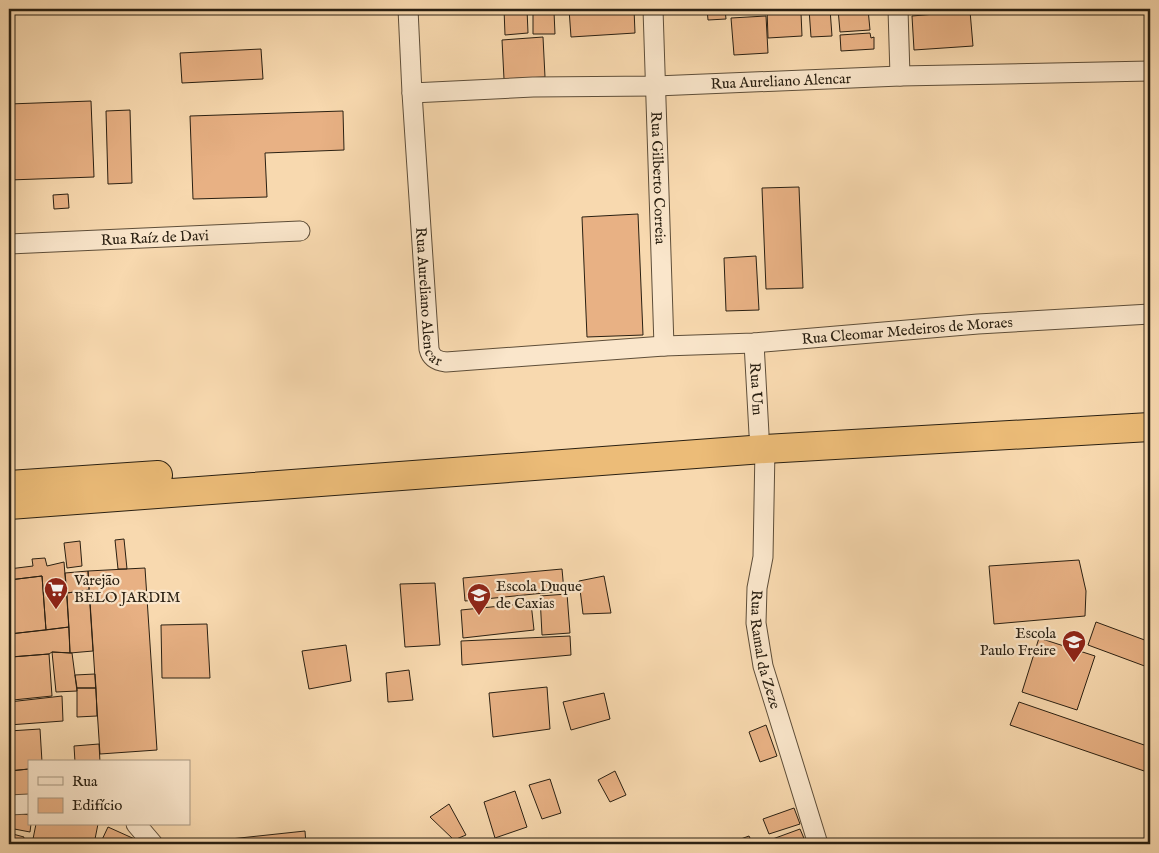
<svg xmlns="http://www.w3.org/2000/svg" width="1159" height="853" viewBox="0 0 1159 853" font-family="'IM FELL English',serif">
<rect width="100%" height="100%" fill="#f8d9af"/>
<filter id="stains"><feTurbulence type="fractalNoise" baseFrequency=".004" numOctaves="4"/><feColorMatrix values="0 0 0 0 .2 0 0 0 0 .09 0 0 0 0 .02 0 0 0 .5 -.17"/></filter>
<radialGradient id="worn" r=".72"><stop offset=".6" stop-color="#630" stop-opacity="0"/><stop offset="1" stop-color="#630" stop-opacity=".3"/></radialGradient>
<path fill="#e8b184" stroke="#2a2012" d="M504,9h23l1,24 -23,2z
M569,9h65l1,24 -64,4z
M707,9h18l1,10 -18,1z
M767,9h30v5l4,-1 1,23 -34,2z
M809,9h21l2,27 -21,1z
M838,9h30l2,21 -30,2z
M970,11l3,35 -59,4 -2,-34z
M554,12l1,22h-22v-21z
M766,16l2,37 -34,2 -3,-37z
M870,33l1,5 3,-1v12l-33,2 -1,-16z
M543,37l2,40 -41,2 -2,-39z
M261,49l2,30 -81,4 -2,-30z
M91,101l3,76 -85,3v-76z
M130,110l2,73 -24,1 -2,-73z
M343,111l1,39 -79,3 2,44 -74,2 -3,-83z
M799,187l4,101 -37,1 -4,-101z
M68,194l1,14 -15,1 -1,-14z
M638,214l5,121 -56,2 -5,-120z
M756,256l3,54 -33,1 -2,-53z
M124,539l3,30h-9l-3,-29z
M80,541l2,25 -15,2 -3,-25z
M45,558l2,8 17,-4 5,65 -23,3 -4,-54 -33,4v-11l24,-3 -1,-7z
M1079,560l7,31 -1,25 -91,8 -5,-58z
M145,568l12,182 -57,4 -12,-183z
M562,569l2,22 -99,10 -2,-23z
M88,571l1,19 -22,3 -2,-20z
M42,576l4,54 -37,4v-54z
M604,576l7,37 -28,1 -4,-33z
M435,583l5,62 -35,2 -5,-63z
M89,590l4,61 -23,2 -3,-60z
M567,594l3,39 -28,2 -2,-39z
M531,603l3,27 -71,8 -2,-28z
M1096,622l54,20v26l-62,-23z
M207,624l3,54h-48l-1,-53z
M69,627l1,26 -18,-1 -3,2 -37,3 -2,-23z
M570,636l1,19 -109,10 -1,-24z
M1039,638l56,18 -18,54 -55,-18z
M346,645l5,36 -42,8 -7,-38z
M52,652l20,1 5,38 -21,1z
M49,654l3,42 -39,4 -3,-43z
M9,661l4,35h-4z
M409,670l4,30 -25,2 -2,-29z
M95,674l1,14h-19l-2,-13z
M547,687l3,42 -57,8 -4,-44z
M77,688h19l1,28 -20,1z
M604,693l6,26 -39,11 -8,-28z
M62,696l1,25 -54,4v-23z
M1019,702l131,45v26l-140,-48z
M766,725l11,31 -17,6 -11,-30z
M40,729l2,33h-13v7l-20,2v-40z
M99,744l1,18h-25l-1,-16z
M29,769v28l-20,1v-27z
M615,771l11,24 -16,7 -12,-22z
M550,779l11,34 -19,6 -13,-34z
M515,791l12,36 -32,11 -11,-36z
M449,804l17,31 -12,5 -24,-23z
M794,808l6,16 -31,10 -6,-15z
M9,811l20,4v9h2l-1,8 -21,-4z
M36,824h62l-4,20h-62z
M108,827l31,14 -1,3h-38z
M800,829l6,14 -47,1z
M305,831l1,13h-85v-4z
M9,833l15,4 -2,7h-13z
M749,836l4,8h-26z"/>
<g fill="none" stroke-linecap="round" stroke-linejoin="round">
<g stroke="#5e4e39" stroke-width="21">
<g id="street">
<path id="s1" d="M408,9l4,84 17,256c2,9 8,12 17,13l218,-16 90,-3 224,-19 172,-10"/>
<path id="s2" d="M653,9l11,337"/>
<path d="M898,9l2,67"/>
<path id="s3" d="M412,93l121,-6 123,-1 244,-10 250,-5"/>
<path id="s4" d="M9,244l291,-13"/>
<path id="s5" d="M754,343l5,91"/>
<path id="s6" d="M765,449l-2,108 -6,31 -1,35 7,43 55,178"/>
<path d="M9,805l20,-1"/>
<path d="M136,824l17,20"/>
</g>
</g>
<g stroke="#2a2012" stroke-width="30">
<path id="highway" d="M9,485l149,-10
M9,505l756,-56 385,-22"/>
</g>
<use href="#street" stroke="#fae6cb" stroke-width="19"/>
<use href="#highway" stroke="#ecbc78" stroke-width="28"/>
</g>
<defs>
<g id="supermarket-pin" transform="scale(1.25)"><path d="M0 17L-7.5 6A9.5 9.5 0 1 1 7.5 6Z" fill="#8f2418" stroke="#fae6cb"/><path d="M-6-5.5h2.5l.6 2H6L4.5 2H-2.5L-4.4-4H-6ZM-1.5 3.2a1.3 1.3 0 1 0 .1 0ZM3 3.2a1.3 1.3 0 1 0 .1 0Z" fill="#fff"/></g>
<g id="school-pin" transform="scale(1.25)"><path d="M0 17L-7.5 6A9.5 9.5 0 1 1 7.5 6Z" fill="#8f2418" stroke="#fae6cb"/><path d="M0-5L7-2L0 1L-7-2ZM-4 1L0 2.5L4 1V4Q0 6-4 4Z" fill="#fff"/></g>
</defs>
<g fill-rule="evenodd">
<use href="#supermarket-pin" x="56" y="589"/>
<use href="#school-pin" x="479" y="595"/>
<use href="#school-pin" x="1074" y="642"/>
</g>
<g text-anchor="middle" stroke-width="4.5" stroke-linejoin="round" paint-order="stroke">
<g font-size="15" fill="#2a2012" stroke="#fae6cb">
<text dy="5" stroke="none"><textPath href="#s3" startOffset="369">Rua Aureliano Alencar</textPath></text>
<text dy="5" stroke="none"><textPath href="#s2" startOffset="169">Rua Gilberto Correia</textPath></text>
<text dy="5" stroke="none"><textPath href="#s4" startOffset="146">Rua Raíz de Davi</textPath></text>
<text dy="5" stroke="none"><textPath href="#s1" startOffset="289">Rua Aureliano Alencar</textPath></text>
<text dy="5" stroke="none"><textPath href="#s1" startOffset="826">Rua Cleomar Medeiros de Moraes</textPath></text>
<text dy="5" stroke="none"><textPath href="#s5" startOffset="46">Rua Um</textPath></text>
<text dy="5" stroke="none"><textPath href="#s6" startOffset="202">Rua Ramal da Zeze</textPath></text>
</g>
<g font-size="15" fill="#2a2012" stroke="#fae6cb" text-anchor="start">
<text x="74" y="585">Varejão<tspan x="74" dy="17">BELO JARDIM</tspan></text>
<text x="496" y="591">Escola Duque<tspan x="496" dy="17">de Caxias</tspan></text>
<text x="1056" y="638" text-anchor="end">Escola<tspan x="1056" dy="17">Paulo Freire</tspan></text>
</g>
</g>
<rect width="1159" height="853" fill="none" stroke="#f8d9af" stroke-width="30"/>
<rect x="10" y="10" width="1139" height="833" fill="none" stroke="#2a2012" stroke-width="2.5"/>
<rect x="15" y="15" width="1129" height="823" fill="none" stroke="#2a2012"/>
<rect x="28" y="760" width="162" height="65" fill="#fae6cb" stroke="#a79781"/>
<rect x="38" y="777" width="25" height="8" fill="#fae6cb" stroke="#a79781"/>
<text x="72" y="786" font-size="15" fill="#2a2012">Rua</text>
<rect x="38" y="798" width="25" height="15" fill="#e8b184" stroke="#a79781"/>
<text x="72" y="810" font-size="15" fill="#2a2012">Edifício</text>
<rect width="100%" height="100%" filter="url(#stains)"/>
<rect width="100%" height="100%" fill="url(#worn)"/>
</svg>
